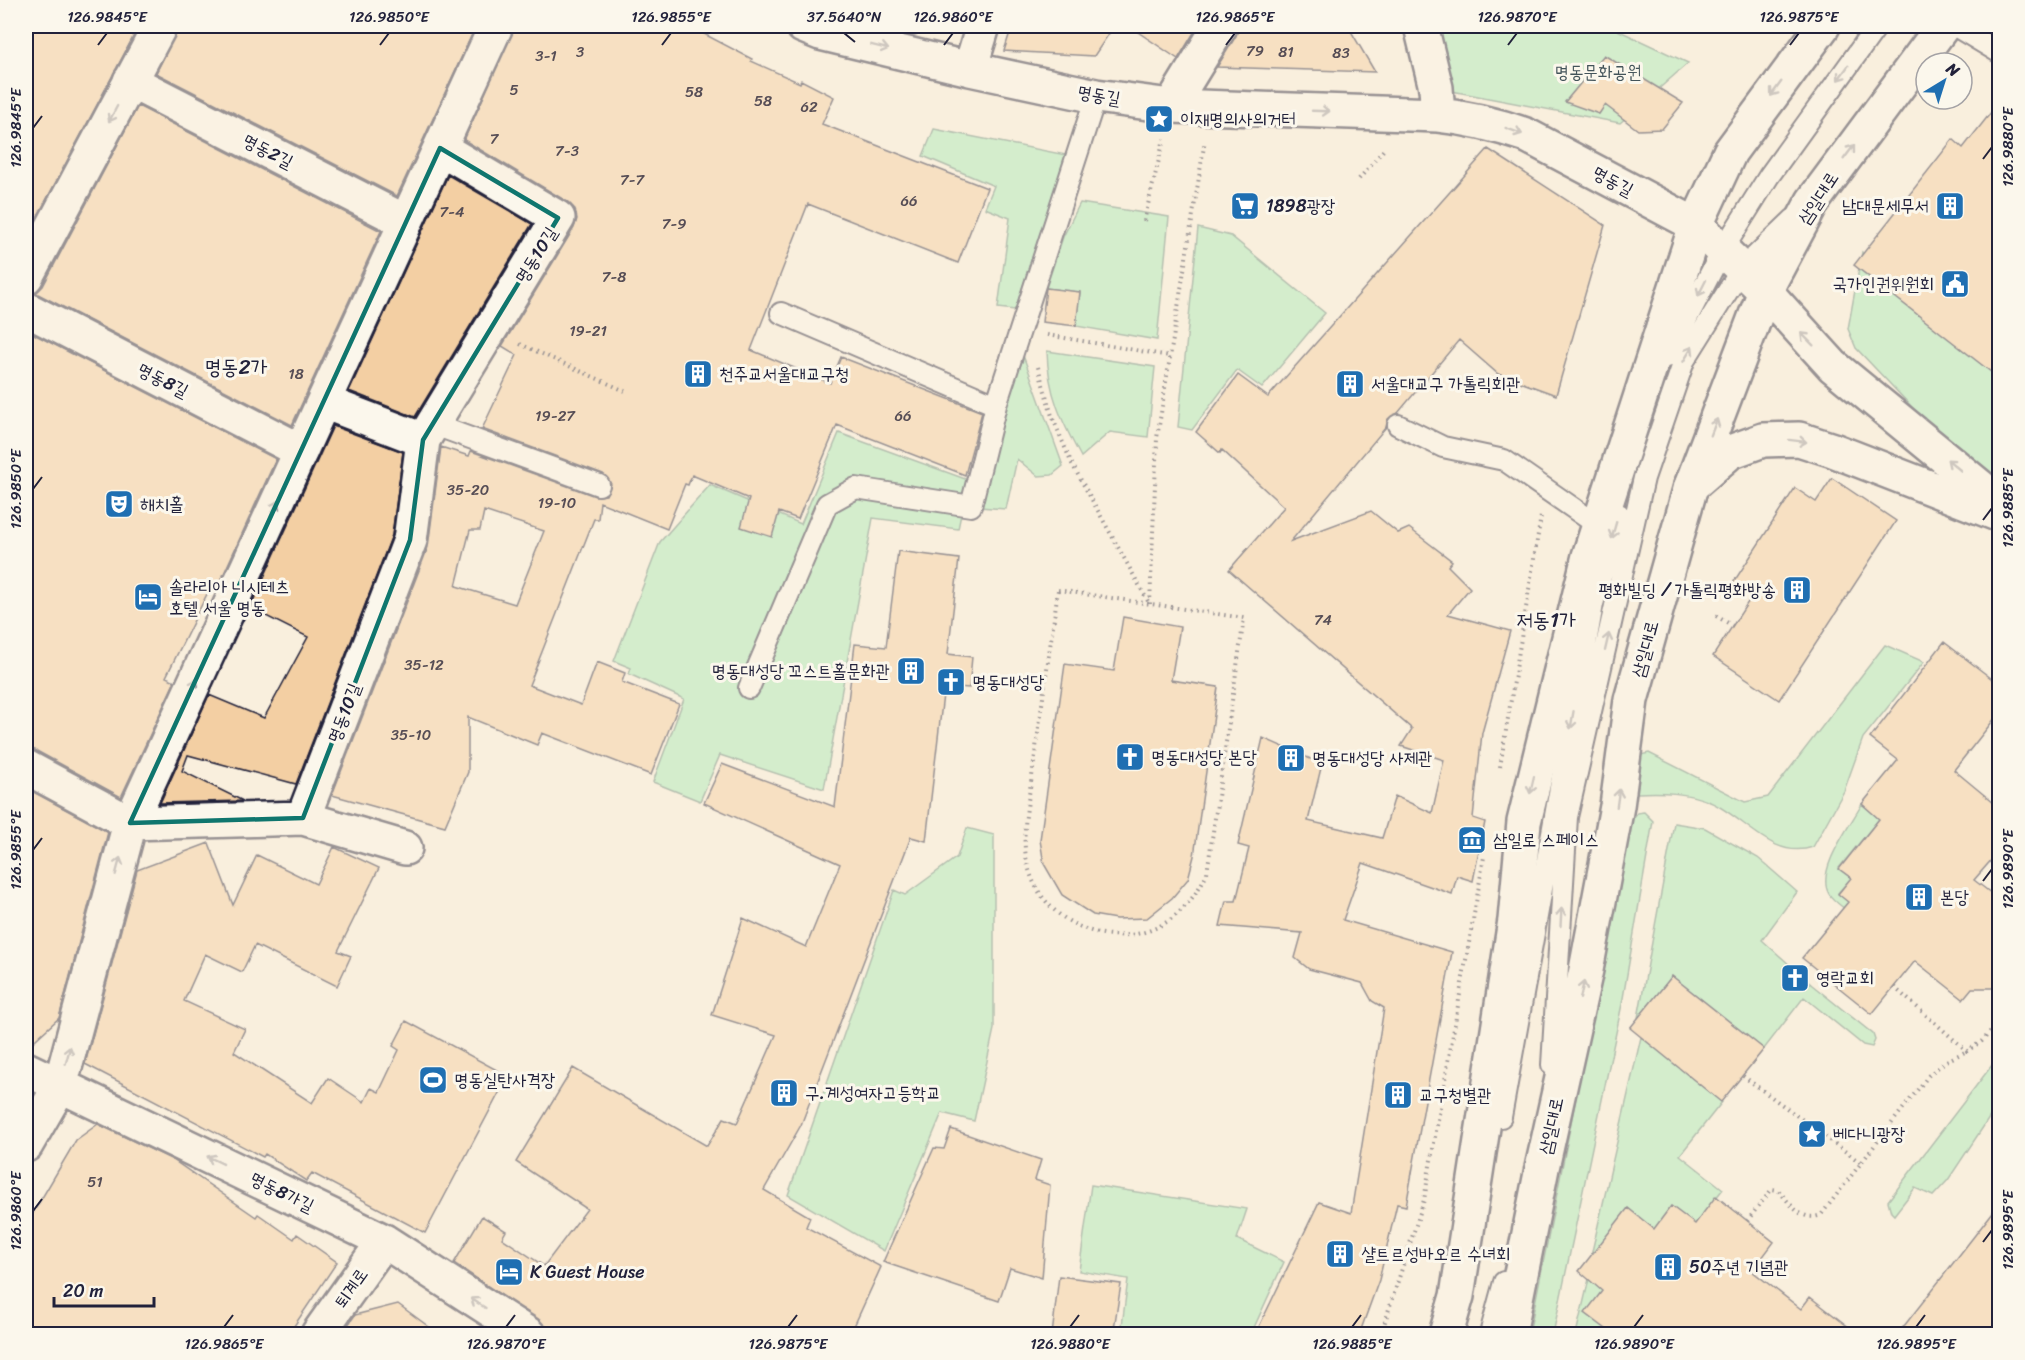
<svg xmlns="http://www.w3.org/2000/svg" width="2025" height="1360" viewBox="0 0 2025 1360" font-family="Sriracha,'Poor Story',sans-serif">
<rect width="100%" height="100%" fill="#f9efdd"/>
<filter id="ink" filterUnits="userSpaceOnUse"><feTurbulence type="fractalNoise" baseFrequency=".0167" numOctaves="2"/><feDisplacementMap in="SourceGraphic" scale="12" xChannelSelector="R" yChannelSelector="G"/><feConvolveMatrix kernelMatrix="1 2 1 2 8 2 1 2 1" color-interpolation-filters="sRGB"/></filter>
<g filter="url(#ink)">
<path fill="#a6ecb9" stroke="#64877a" stroke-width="1.5" d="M1421,26h188l79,37 -68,60 -184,-35z
M934,129l132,26 -51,155 -17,-2 12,-90 -25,-10 9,-22 -71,-30z
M1080,203l89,14 -12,123 -81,-14 4,-33 -34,-5 17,-51z
M1198,228l33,8 94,77 -63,75 -25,-18 -45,60 -14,-3z
M1862,252l137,111v122l-34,-22 -109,-115 -8,-19z
M1047,351l108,16 -7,70 -38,-5 -29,25c-20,-37 -33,-64 -34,-106z
M1024,358l39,108 -11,9 -14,1 -21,-17 -11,50 -27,-2 27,-111z
M839,433l129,47 -10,49 -85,-11 -49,271 -104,-34 -20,46 -47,-19 31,-83 -55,-25 2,-6 -17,-7 46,-119 50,-57 91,39z
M1885,645l39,17 -61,76 -19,53 -31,56c-41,14 -69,-31 -103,-45 -23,-10 -48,-10 -73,-9l-6,-6 5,-31 13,-3 96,49 23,-5z
M1862,804l17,15 -40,49 12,10 -13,15 16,14 -4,6c-7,-6 -17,-12 -21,-19 -14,-23 21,-68 33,-90z
M1644,812l9,9 -31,183 -69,330h-24l102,-513 6,-8z
M1674,823l31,5 53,30 39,34 -35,48 50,45 61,49 2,6 -3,7 -9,-2 -59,-48 -40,52 -92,-73 -34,42z
M967,828l27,7v194l-20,92 -32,-8 -58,138 -96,-56 106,-305 11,5 52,-38z
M1641,1037l81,65 -42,53 43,34 -28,35 -24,-18 -17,23 -26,-21 -37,48z
M1999,1056v47l-51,77 -15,16 -18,-8 -21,27 -3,-3 -3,-11z
M1091,1185l156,24 -10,30 47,23 -33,72h-106l-23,-8 6,-47 -49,-8z
M1589,1279l14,11 6,41 -3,3h-30z"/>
<path fill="#f3cfa3" stroke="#22223b" stroke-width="1.5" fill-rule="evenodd" d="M26,26h113l-113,212z
M179,26h297l-79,170 -241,-123z
M515,26h174l63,33 -1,2 49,22 1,-3 33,17 -12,27 165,64 -29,75 -150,-59 -57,146 79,33 11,-26 141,55 -17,63 -128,-50 -39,94 -19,-7 -7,25 -31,-10 8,-28 -57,-24 -4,10 -3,-1 -18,45 -67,-27 -2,17h-4l-65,166 52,20 16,-43 28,11 -3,9 57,22 -28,71 -109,-42 -5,12 -69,-28v55l-23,54 -113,-31 96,-248 13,-100 28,9 2,-5 124,45 11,-1 5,-11 -8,-10 -121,-45 35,-74 -15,-9 72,-118 3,-9 -2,-10 -7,-7 -104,-62zM484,511l60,20 -29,73 -59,-18 14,-56h10z
M1012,26h102l-20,30 -90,-5z
M1129,26h69l-20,33z
M1239,26h109l27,46 -158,-5 19,-31z
M1604,55l79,48 -21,26 -24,1 -33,-25 -6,9 -34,-12z
M2000,101v278l-146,-114 99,-126 10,9z
M138,106l243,125 -89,194 -256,-132 7,-7z
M1488,149l117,76 -49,170 -58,-21 -39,-34 -61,73 -10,6 -2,8 -95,114 80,-30 27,22 11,-5 43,33 -4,5 22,22 -22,26 62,17 -28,102 -9,85 12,4 -12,59 -16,-5 -5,18 -89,-31 -20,57 109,32 -46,254 -9,-2 -18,76 -20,55h-104l64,-133 32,11 33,-205 -12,-7 -10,-18 -53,-14 -14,-11 7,-25 -82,-7 6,-25h10l13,-53 -11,-3 25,-107 59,26 -14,57 74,17 13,-42 37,17 12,-53 -43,-14 11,-17 -183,-159 55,-63 -62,-57 -2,3 -24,-21 42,-57 30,22z
M448,175l84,49 -117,193 -66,-26z
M1046,288l34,4 -4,34 -34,-4z
M26,330l250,129 -60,132 -6,-3 -44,89 9,4 -54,116 -86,-47 -9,-2z
M333,426l70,26 -11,83 -96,249 -108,-29 -6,16 61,30 -83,2 49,-108 55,23 44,-81 -58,-29z
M1832,478l64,43 -117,179 -66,-44 39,-60 -19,-13 62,-95 21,14z
M898,551l61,8 -11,95 24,3 -3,31 -25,-2 -18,155 -15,-4 -110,288 -37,65 46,27 -4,10 75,40 -31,68h-291l-105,-72 28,-47 24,15 -4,7 42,28 43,-57 -71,-47 57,-94 134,78 17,-28 13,5 39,-88 -64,-20 31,-97 63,29 34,-83 -136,-61 18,-39 113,43 20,-163 31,3z
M1123,617l57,10 -9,53 47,7 -24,169 -6,23 -16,19 -25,20 -31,1 -23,-4 -31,-20 -18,-31 -4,-24 25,-176 49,7z
M1944,642l56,43v27l-46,58 46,38v42l-26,30 26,20v88h-28l-9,11 -48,-38 -43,53 -70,-56 46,-56 -10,-8 13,-16 -12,-9 40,-50 -17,-15 36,-44 -28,-22z
M26,788l82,44 -49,186 -33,30z
M209,843l24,62 24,-50 59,29 18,-37 45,21 -41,83 13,5 -14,30 -82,-41 -13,27 -37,-18 -21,47 61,28 -11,23 78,51 16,-25 36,24 7,-14 8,4 20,-42 -6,-4 13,-25 102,55 -83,157 -113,-60 -6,8 -41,-27 -2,3 -178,-93 52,-194z
M1672,976l92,73 -43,53 -91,-74z
M98,1124l75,36 83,57 2,-3 36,25 3,-5 40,28 -49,73h-262v-110l50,-85z
M951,1129l90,31 -6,20 15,5 -8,93 -32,-10 -11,33 -116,-39 51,-114 10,1z
M1716,1196l58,46 -22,29 49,38 9,-12 49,38h-245l-29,-22 17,-22 -23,-20 49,-63 26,21 17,-23 24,18z
M2000,1203v132h-103z
M1059,1276l62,8 -8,51h-61z
M398,1304l42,31h-99l14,-20z"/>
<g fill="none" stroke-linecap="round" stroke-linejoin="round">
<g stroke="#22223b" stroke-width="24">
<path id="lane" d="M1955,26l45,27
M781,313l215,92
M1667,357l55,-106 47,-75 108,-150
M432,424l167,61
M1398,425l45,22 61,13 95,66
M749,688l78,-184 29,-16 115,18 25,-101 100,-309
M1552,1065l15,-248 77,-339 40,-117 57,-91 53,-51
M1501,1117l92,-513 26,-90
M1490,1334l14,-52"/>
</g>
<g stroke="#22223b" stroke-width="38">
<path id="street" d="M803,26l17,7 150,36 126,27 75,10 267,9c30,3 59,10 88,20l170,90 69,66
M1421,26l15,62 2,27
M970,69l13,-43
M130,81l276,141
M1171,106l49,-80
M26,277l134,-251
M26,309l275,142
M324,402l99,38
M26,767l104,56 173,-5 107,-278 13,-100 135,-222 -118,-70
M303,818l102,30
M26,1069l358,172 144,93
M26,1145l34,-59 70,-263 366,-797
M318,1334l66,-93"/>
</g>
<g stroke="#22223b" stroke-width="38">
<path id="secondary" d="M1765,291l68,75 167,137
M1691,486l39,-34 33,-12 36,-1 34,11 167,65"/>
</g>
<g stroke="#22223b" stroke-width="38">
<path id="primary" d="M1446,1334l11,-38 58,-376 9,-98 65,-266 107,-331 34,-73 93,-126
M1509,1334l33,-166 44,-198 31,-164 14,-106 60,-214 74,-195 48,-90 130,-175"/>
</g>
<path stroke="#22223b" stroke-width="4" stroke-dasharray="1.5 4.5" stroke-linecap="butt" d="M1359,179l27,-32
M1144,221l20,-82
M1047,335l123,21
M520,344l105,47
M1038,367l14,49 19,46 78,141
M1058,590l186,28 -37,255c-15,32 -41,59 -79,62 -44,4 -89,-24 -100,-69 -9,-33 2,-70 6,-104 8,-57 16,-115 24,-172z
M1150,604l7,-166 48,-298
M1716,616l17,10
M1500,767l41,-251
M1992,859l8,7
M1894,987l73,64 15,-10 18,-19
M1743,1076l118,87
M1747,1221l25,-32 6,1c12,13 23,33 43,25l108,-140 17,-14 21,-10
M1381,1334l43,-134 60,-343"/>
<use href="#lane" stroke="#fbf7ec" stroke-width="20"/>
<use href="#street" stroke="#fbf7ec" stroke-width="33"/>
<use href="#secondary" stroke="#fbf7ec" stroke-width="33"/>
<use href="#primary" stroke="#fbf7ec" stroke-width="33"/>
</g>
<defs><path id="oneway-shaft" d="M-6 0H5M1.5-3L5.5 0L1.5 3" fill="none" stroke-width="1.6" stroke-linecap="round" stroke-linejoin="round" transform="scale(1.5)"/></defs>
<g stroke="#99979c">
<use href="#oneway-shaft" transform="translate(880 47) rotate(14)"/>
<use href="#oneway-shaft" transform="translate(1843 73) rotate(126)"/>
<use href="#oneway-shaft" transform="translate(1776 89) rotate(126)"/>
<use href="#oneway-shaft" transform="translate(1321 111) rotate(2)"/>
<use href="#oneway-shaft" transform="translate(113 114) rotate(118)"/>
<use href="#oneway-shaft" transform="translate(1514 131) rotate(20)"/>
<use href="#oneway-shaft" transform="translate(1849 152) rotate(-53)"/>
<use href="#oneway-shaft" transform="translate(1702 288) rotate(117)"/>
<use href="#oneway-shaft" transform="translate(1807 339) rotate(-135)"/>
<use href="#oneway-shaft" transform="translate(1688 354) rotate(-59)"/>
<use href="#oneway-shaft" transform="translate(1714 427) rotate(-69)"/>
<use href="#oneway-shaft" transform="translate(1798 441) rotate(7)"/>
<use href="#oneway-shaft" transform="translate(1954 465) rotate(-140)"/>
<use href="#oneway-shaft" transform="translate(274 509) rotate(-65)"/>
<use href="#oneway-shaft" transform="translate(1614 530) rotate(106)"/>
<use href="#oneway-shaft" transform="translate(1607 642) rotate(-77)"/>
<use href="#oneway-shaft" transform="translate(193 687) rotate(-65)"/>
<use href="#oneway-shaft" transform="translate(1572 720) rotate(100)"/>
<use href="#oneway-shaft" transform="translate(1532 785) rotate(103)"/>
<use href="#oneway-shaft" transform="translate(1618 798) rotate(-82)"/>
<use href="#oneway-shaft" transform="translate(118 866) rotate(-75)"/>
<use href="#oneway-shaft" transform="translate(1561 917) rotate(-87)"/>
<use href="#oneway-shaft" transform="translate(1582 990) rotate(-77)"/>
<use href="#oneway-shaft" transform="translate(68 1055) rotate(-75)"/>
<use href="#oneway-shaft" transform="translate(215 1160) rotate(-154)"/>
<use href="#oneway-shaft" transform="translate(478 1303) rotate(-147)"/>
</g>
</g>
<path d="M0 0H2025V1360H0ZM440,148l118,70 -135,222 -13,100 -107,278 -173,5z" fill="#f9efdd" fill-opacity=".55" fill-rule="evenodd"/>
<path fill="none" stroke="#0f766e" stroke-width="4.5" stroke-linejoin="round" d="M440,148l118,70 -135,222 -13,100 -107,278 -173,5z"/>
<path fill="none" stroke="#22223b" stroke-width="2" d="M844,33l11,9M98,45l9,-12M380,45l9,-12M662,45l9,-12M944,45l9,-12M1226,45l9,-12M1508,45l9,-12M1790,45l9,-12M33,128l9,-12M1983,159l9,-12M33,489l9,-12M1983,520l9,-12M33,850l9,-12M1983,881l9,-12M33,1211l9,-12M1983,1242l9,-12M224,1327l9,-12M506,1327l9,-12M788,1327l9,-12M1070,1327l9,-12M1352,1327l9,-12M1634,1327l9,-12M1916,1327l9,-12"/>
<defs>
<g id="sight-square" transform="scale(1.5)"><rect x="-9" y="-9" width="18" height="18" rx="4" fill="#1f6fb2" stroke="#fbf7ec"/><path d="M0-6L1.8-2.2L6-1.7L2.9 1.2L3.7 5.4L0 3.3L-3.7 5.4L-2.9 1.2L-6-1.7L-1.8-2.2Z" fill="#fff"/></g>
<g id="supermarket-square" transform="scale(1.5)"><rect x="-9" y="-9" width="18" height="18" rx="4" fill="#1f6fb2" stroke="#fbf7ec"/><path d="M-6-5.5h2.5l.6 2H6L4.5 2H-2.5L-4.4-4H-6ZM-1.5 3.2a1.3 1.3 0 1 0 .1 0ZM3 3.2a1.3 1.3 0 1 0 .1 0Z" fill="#fff"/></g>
<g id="building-square" transform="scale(1.5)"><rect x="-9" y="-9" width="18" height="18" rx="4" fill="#1f6fb2" stroke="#fbf7ec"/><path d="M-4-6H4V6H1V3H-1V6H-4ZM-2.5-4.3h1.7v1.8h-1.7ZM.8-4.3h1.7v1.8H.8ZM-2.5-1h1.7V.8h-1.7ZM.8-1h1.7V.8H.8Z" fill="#fff"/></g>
<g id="civic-square" transform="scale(1.5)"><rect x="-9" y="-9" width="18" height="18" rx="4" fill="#1f6fb2" stroke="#fbf7ec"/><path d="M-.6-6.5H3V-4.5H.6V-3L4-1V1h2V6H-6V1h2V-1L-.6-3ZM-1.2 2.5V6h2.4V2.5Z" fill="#fff"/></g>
<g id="theatre-square" transform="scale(1.5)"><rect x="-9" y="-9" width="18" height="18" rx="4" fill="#1f6fb2" stroke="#fbf7ec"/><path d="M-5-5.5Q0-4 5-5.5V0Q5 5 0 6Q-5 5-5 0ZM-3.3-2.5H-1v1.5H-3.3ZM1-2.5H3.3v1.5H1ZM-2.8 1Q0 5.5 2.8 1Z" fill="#fff"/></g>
<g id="hotel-square" transform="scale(1.5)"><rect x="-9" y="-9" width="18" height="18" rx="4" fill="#1f6fb2" stroke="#fbf7ec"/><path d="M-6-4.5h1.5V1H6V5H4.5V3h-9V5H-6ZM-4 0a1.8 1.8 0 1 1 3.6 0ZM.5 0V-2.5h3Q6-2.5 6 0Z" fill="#fff"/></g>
<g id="church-square" transform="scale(1.5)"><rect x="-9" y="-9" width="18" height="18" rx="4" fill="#1f6fb2" stroke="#fbf7ec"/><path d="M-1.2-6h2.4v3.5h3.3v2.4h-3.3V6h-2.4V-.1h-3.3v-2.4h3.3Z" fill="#fff"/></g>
<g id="museum-square" transform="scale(1.5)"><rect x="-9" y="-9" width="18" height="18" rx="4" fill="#1f6fb2" stroke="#fbf7ec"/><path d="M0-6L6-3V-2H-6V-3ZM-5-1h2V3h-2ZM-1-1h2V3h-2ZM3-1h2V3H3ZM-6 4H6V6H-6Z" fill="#fff"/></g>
<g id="stadium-square" transform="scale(1.5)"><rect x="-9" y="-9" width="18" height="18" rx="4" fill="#1f6fb2" stroke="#fbf7ec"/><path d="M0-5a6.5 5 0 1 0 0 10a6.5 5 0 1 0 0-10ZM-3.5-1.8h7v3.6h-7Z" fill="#fff"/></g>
</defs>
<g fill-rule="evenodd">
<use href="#sight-square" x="1159" y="119"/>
<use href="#supermarket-square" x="1245" y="206"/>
<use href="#building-square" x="1950" y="206"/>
<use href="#civic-square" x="1955" y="284"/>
<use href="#building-square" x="698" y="374"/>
<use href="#building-square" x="1350" y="384"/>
<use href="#theatre-square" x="119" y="504"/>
<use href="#building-square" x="1797" y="590"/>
<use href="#hotel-square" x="148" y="597"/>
<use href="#building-square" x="911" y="671"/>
<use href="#church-square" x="951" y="682"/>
<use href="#church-square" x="1130" y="757"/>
<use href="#building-square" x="1291" y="758"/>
<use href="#museum-square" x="1472" y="840"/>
<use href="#building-square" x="1919" y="897"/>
<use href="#church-square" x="1795" y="978"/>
<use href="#stadium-square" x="433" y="1080"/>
<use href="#building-square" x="784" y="1093"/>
<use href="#building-square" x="1398" y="1095"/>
<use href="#sight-square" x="1812" y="1134"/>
<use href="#building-square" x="1340" y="1254"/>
<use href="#building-square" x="1668" y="1267"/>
<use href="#hotel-square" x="509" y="1272"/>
</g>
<g text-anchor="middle" stroke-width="6" stroke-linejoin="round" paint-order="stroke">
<g font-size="15" fill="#564d55">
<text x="1255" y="56">79</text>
<text x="580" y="57">3</text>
<text x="1286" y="57">81</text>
<text x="1341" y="58">83</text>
<text x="546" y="61">3-1</text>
<text x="514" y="95">5</text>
<text x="694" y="97">58</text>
<text x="763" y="106">58</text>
<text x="809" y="112">62</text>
<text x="494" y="144">7</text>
<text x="567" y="156">7-3</text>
<text x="632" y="185">7-7</text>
<text x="909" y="206">66</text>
<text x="452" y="217">7-4</text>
<text x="674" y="229">7-9</text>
<text x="614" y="282">7-8</text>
<text x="588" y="336">19-21</text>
<text x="296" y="379">18</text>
<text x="555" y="421">19-27</text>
<text x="903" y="421">66</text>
<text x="468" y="495">35-20</text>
<text x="557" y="508">19-10</text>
<text x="1323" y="625">74</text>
<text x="424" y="670">35-12</text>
<text x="411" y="740">35-10</text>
<text x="95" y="1187">51</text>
</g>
<g font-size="18" fill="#43545a" stroke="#fbf7ec">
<text x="1598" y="78">명동문화공원</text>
</g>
<g font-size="18" fill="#22223b" stroke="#fbf7ec">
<text transform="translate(1099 95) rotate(10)" y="6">명동길</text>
<text transform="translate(268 151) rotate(27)" y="6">명동2길</text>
<text transform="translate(1613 181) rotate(28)" y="6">명동길</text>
<text transform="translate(1818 198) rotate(-57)" y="6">삼일대로</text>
<text transform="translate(536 255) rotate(-58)" y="6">명동10길</text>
<text transform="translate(163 380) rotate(27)" y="6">명동8길</text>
<text transform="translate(1645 649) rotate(-75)" y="6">삼일대로</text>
<text transform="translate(344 713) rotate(-69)" y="6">명동10길</text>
<text transform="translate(1551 1126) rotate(-78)" y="6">삼일대로</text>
<text transform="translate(282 1192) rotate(26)" y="6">명동8가길</text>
<text transform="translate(351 1288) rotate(-55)" y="6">퇴계로</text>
</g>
<g font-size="18" fill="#22223b" stroke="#fbf7ec" text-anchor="start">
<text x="1180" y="125">이재명의사의거터</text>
<text x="1266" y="212">1898광장</text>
<text x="1929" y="212" text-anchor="end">남대문세무서</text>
<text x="1934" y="290" text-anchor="end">국가인권위원회</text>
<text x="719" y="380">천주교서울대교구청</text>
<text x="1371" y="390">서울대교구 가톨릭회관</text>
<text x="140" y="510">해치홀</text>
<text x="169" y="593">솔라리아 니시테츠<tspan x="169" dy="21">호텔 서울 명동</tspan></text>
<text x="1776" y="596" text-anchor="end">평화빌딩 / 가톨릭평화방송</text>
<text x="890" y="677" text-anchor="end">명동대성당 꼬스트홀문화관</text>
<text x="972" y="688">명동대성당</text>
<text x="1151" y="763">명동대성당 본당</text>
<text x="1312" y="764">명동대성당 사제관</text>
<text x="1493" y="846">삼일로 스페이스</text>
<text x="1940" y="903">본당</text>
<text x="1816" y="984">영락교회</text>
<text x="454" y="1086">명동실탄사격장</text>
<text x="805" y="1099">구.계성여자고등학교</text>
<text x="1419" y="1101">교구청별관</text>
<text x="1833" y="1140">베다니광장</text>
<text x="1361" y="1260">샬트르성바오르 수녀회</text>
<text x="1689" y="1273">50주년 기념관</text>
<text x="530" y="1278">K Guest House</text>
</g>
<g font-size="21" fill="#22223b" stroke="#fbf7ec">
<text x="236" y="374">명동2가</text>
<text x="1546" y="627">저동1가</text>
</g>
</g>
<rect width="2025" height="1360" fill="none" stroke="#fbf7ec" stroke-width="66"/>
<g transform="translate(1944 81) rotate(38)"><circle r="28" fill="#fbf7ec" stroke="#a4a2a5" stroke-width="1.5"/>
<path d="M0-4.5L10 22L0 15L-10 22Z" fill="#1f6fb2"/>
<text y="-9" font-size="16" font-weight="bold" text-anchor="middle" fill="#22223b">N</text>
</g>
<path d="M54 1297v9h100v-9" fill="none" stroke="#22223b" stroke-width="3"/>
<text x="63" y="1297" font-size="18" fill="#22223b" stroke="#fbf7ec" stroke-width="4.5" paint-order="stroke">20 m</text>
<rect x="33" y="33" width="1959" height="1294" fill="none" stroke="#22223b" stroke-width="2"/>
<g font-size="15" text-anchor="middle" fill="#22223b">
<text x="107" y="22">126.9845°E</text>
<text x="389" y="22">126.9850°E</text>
<text x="671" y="22">126.9855°E</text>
<text x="844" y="22">37.5640°N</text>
<text x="953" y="22">126.9860°E</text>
<text x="1235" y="22">126.9865°E</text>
<text x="1517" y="22">126.9870°E</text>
<text x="1799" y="22">126.9875°E</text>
<text transform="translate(16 128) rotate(-90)" y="5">126.9845°E</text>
<text transform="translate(2008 147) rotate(-90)" y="5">126.9880°E</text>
<text transform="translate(16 489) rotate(-90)" y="5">126.9850°E</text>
<text transform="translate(2008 508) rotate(-90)" y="5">126.9885°E</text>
<text transform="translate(16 850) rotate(-90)" y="5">126.9855°E</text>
<text transform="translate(2008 869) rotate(-90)" y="5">126.9890°E</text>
<text transform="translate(16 1211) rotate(-90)" y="5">126.9860°E</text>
<text transform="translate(2008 1230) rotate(-90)" y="5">126.9895°E</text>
<text x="224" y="1349">126.9865°E</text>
<text x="506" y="1349">126.9870°E</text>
<text x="788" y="1349">126.9875°E</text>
<text x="1070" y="1349">126.9880°E</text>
<text x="1352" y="1349">126.9885°E</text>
<text x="1634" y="1349">126.9890°E</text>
<text x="1916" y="1349">126.9895°E</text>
</g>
</svg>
